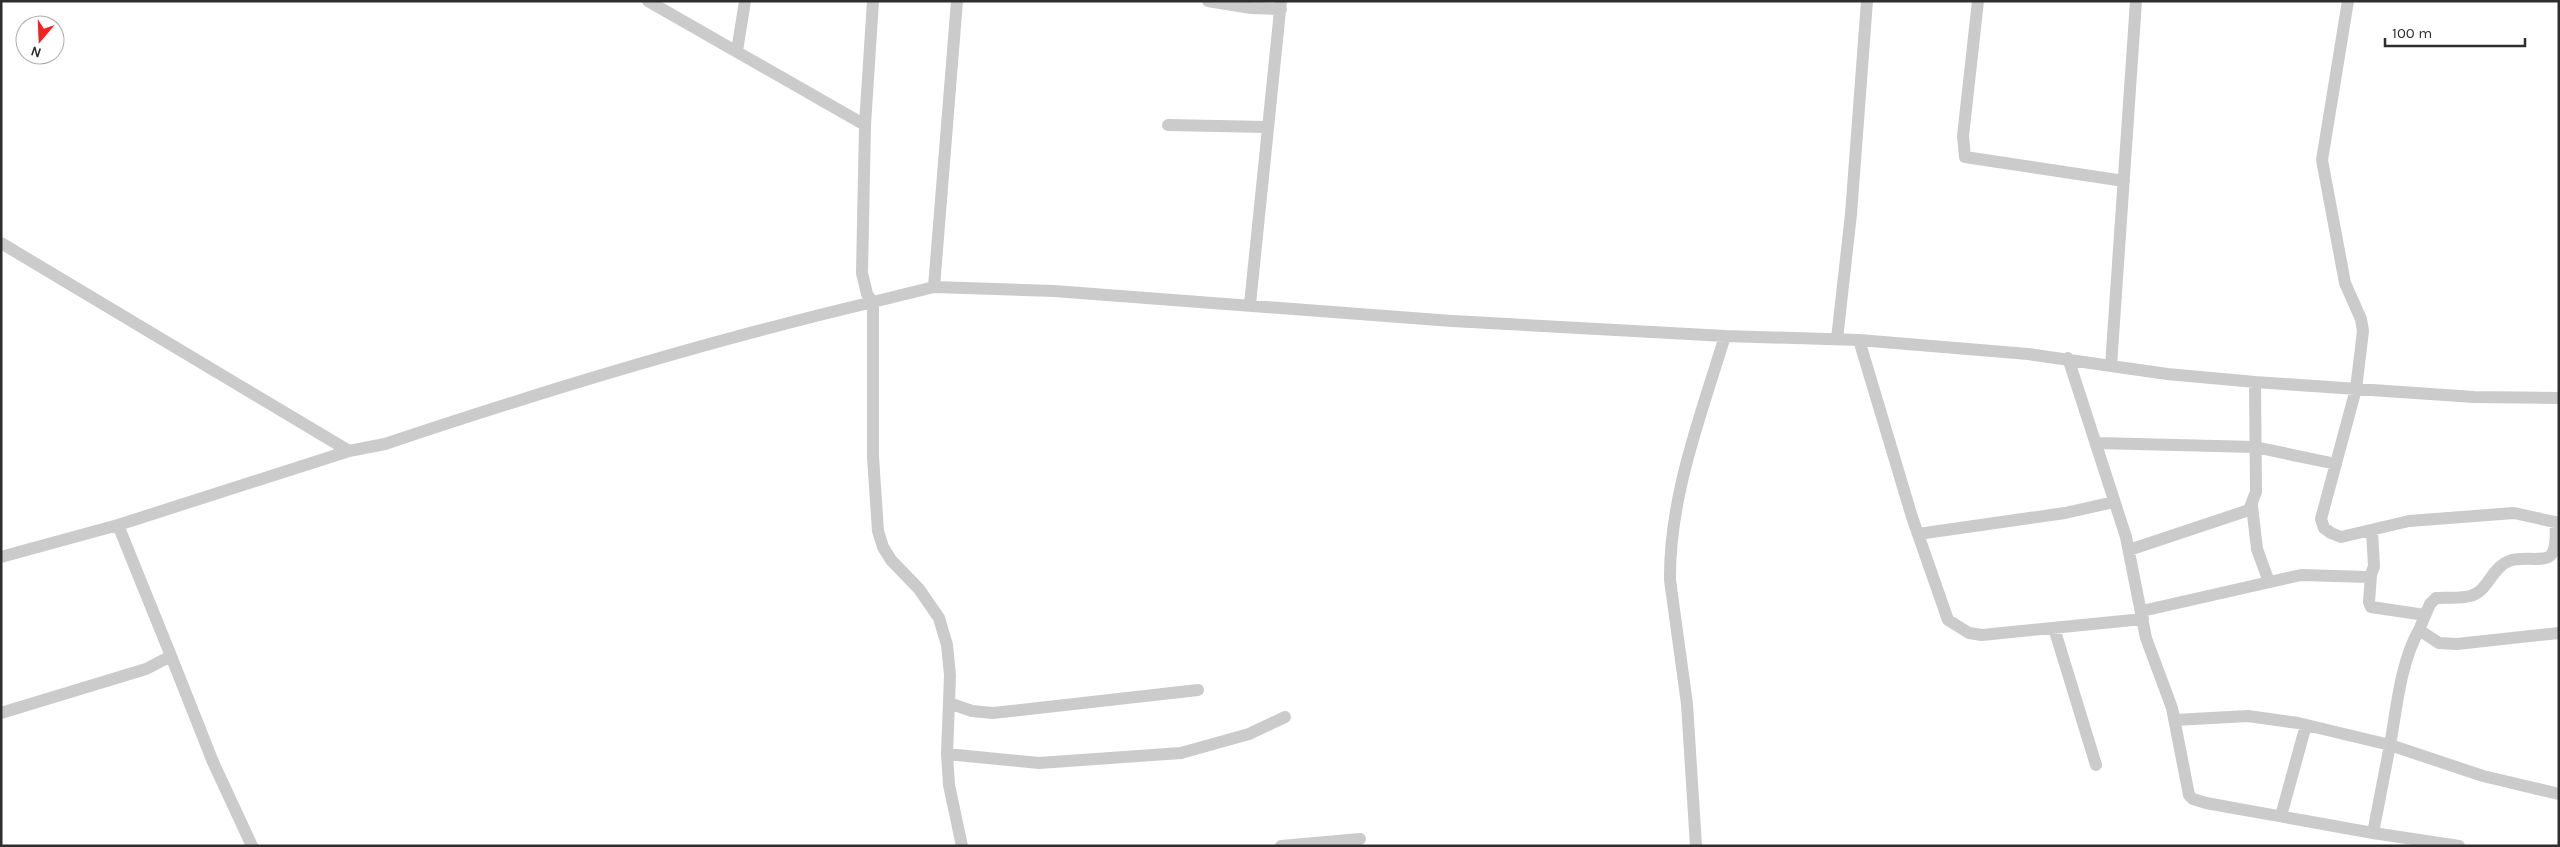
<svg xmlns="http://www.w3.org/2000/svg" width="2560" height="847" viewBox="0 0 2560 847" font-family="Karla,sans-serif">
<rect width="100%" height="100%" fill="#fff"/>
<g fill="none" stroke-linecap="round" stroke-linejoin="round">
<path stroke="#cbcbcb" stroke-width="12" d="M648,1l217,124
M957,1l-23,286 -61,15v155l5,74 5,16 8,13 28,29 20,29 8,27 3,30 -3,79 2,31 13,61
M1208,1l43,7 30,1
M1978,1l-15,135 2,21 159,24
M2348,1l-26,159 23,123 16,36 2,12 -7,58 -35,130 3,9 7,5 10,4 68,-16 105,-8 45,10
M737,51l8,-50
M1168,125l100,2
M1,243l348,208
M934,287l120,4 398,30 273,15 134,4 169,14 139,20 88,8 219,15 85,1
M1250,304l31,-303
M1837,339l14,-125 16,-213
M1859,340l53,177 36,103 21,13 13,2 161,-16
M2068,358l58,179 20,101 26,70 17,87 4,4 13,4 167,30 86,13
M2111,366l25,-365
M2097,443l158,4 81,17
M2252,506l5,43 12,33
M2556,522c-1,10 2,27 -6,34 -7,6 -30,0 -41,5 -18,7 -21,31 -39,35 -10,3 -23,1 -34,2l-6,6 -11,26 20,13 18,1 102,-11
M1918,534l147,-21 49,-11
M2129,550l120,-40 7,-18 -1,-110
M1,557l117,-32 231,-74 36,-7c161,-54 323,-103 488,-142l-6,-8 -5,-21 3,-148 8,-124
M2371,575l-2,27 2,5 54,8
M2142,611l159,-36 67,2 3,-2 3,-9 -2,-35
M2054,628l42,137
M2419,630c-19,34 -22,77 -29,115l93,31 76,18
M171,656l42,106 39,84
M949,703l23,8 21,2 205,-23
M1,713l145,-44 25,-13 -53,-131
M2175,720l73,-4 50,7 92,22 -17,88
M947,754l92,9 142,-10 68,-19 36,-17
M2281,816l25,-91
M1281,846l79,-7
M1696,846l-9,-142 -17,-124c-1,-83 31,-165 55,-244"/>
</g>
<rect width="2560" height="847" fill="none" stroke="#2e2e2e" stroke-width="5"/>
<g transform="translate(40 40) rotate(199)"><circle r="24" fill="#ffffff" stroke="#ababab"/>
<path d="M0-4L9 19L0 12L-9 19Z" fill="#f32222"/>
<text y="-8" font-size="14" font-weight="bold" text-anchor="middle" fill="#2e2e2e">N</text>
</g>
<path d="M2385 38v8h140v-8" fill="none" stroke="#2e2e2e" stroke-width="2.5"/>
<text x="2392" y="38" font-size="15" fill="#2e2e2e" stroke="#ffffff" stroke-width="4" paint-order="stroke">100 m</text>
</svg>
